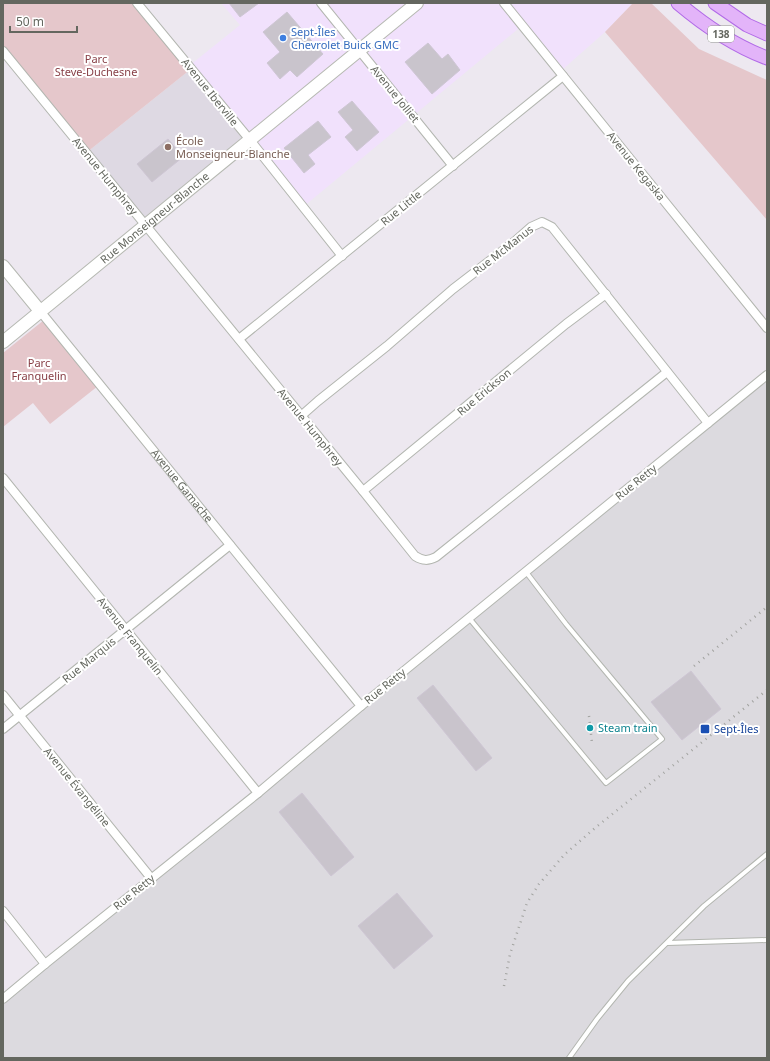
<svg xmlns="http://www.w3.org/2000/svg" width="770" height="1061" viewBox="0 0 770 1061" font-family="'Noto Sans',sans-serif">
<rect width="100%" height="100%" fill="#ede8f0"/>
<path fill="#f1e1fc" d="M221,3h412l-28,29 -43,38 -38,-46 -221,183 -114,-141 51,-41z"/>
<path fill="#dcdadf" d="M767,382v676h-764v-59l750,-613z"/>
<path fill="#ded9e3" d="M191,69l59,71 -105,85 -59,-72z"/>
<path fill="#e5c7cb" d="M3,3h134l54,66 -105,84 -83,-102z
M633,3h18l48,46 68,31v140l-162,-188z
M44,320l54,66 -48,38 -17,-21 -30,24v-74z"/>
<path fill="#c9c4cc" stroke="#cec6d4" d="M229,3h30l-19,14z
M287,12l36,42 -26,23 -7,-7 -10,9 -13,-16 13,-11 -17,-20z
M428,43l14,16 6,-5 12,16 -28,24 -27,-32z
M352,101l27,31 -22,19 -12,-14 8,-7 -15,-18z
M318,121l13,16 -23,18 7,9 -11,9 -20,-25z
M168,139l15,18 -31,25 -15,-18z
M691,671l30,38 -39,31 -31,-38z
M433,685l59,73 -16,13 -59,-73z
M302,793l52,64 -23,19 -52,-64z
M397,893l36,43 -39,33 -36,-43z"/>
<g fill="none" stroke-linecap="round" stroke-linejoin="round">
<g stroke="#b3b6b0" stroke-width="6">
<path id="lane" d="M469,618l137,165 56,-44 -96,-115 -40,-52
M667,943l100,-3
M569,1058l28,-39 31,-38 76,-75 63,-52"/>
</g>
<g stroke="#b3b6b0" stroke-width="10">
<g id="street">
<path d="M137,3l113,137 92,116"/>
<path d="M321,3l132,163"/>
<path d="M504,3l263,325"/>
<path d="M3,51l360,440 52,65c8,5 13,5 21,1l231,-185"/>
<path id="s1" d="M40,311l321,395"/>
<path d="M239,339l324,-263"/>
<path d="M301,416l17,-15 69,-55 66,-57 61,-47 17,-15 11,-5 10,5 156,196"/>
<path d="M3,478l255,315"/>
<path d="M363,491l203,-167 40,-30"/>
<path d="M3,695l148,183"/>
<path d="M3,729l227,-184"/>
<path d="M3,911l42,53"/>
<path d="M3,999l42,-35 213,-171 103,-87 406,-331"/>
</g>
</g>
<g stroke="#b6b9b2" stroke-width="14">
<g id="secondary">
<path d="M3,266l37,45"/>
<path id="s2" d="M3,342l414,-339"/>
</g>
</g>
<g stroke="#b16ae7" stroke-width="15">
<path id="primary" d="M678,3c26,22 57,43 89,55
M715,3l32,22 20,9"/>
</g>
<use href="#lane" stroke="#fff" stroke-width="4"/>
<use href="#street" stroke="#fff" stroke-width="8"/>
<use href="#secondary" stroke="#fff" stroke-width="12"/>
<use href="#primary" stroke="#e3b4f9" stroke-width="13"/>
<path stroke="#a2a3a0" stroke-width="2.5" stroke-dasharray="1 5" stroke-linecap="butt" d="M694,666l73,-59
M589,716l3,27
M504,986l6,-32 17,-51 12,-19 26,-30 30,-26 172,-138"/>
</g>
<circle fill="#3f7fe0" stroke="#fff" stroke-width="1.5" cx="283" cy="38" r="4"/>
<circle fill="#8d6e63" stroke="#fff" stroke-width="1.5" cx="168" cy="147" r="4"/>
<circle fill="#0f9aa8" stroke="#fff" stroke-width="1.5" cx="590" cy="728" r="4"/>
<rect fill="#1a4fb4" stroke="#fff" stroke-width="1.5" x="700" y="724" width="10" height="10" rx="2"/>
<g text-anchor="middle" stroke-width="4" stroke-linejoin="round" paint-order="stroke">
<rect fill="#fff" stroke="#92958f" stroke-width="1" x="708" y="26" width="26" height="16" rx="3"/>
<g font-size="10" font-weight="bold" fill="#64675f">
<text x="721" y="38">138</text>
</g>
<g font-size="11" fill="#366cbe" stroke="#fff" text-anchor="start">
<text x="291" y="36">Sept-Îles<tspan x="291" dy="13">Chevrolet Buick GMC</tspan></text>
</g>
<g font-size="11" fill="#873e45" stroke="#fff">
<text x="96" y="63">Parc<tspan x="96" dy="13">Steve-Duchesne</tspan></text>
<text x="39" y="367">Parc<tspan x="39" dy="13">Franquelin</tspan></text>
</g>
<g font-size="11" fill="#64675f" stroke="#fff">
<text transform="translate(210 92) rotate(51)" y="4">Avenue Iberville</text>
<text transform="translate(395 94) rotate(51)" y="4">Avenue Jolliet</text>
<text transform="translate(636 166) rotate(51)" y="4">Avenue Kegaska</text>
<text transform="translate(105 176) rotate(51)" y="4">Avenue Humphrey</text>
<text transform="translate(401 208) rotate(-39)" y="4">Rue Little</text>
<text dy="4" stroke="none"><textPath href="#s2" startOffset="196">Rue Monseigneur-Blanche</textPath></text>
<text transform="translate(503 250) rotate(-38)" y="4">Rue McManus</text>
<text transform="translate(484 392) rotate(-40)" y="4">Rue Erickson</text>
<text transform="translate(310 427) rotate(51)" y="4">Avenue Humphrey</text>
<text transform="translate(636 482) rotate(-39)" y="4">Rue Retty</text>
<text dy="4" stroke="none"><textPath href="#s1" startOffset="225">Avenue Gamache</textPath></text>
<text transform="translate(130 636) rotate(51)" y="4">Avenue Franquelin</text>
<text transform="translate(89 660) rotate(-39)" y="4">Rue Marquis</text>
<text transform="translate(385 686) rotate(-39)" y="4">Rue Retty</text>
<text transform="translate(77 787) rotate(51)" y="4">Avenue Évangéline</text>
<text transform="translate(134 892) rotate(-39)" y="4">Rue Retty</text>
</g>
<g font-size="11" fill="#785e54" stroke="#fff" text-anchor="start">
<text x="176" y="145">École<tspan x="176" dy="13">Monseigneur-Blanche</tspan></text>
</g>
<g font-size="11" fill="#0d838f" stroke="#fff" text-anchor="start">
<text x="598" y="732">Steam train</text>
</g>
<g font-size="11" fill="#164399" stroke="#fff" text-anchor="start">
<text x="714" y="733">Sept-Îles</text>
</g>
</g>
<rect width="770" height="1061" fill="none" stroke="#64675f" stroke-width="8"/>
<path d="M10 26v6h67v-6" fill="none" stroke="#64675f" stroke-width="2"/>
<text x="16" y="26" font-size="12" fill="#64675f" stroke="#ffffff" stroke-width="3" paint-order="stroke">50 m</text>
</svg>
